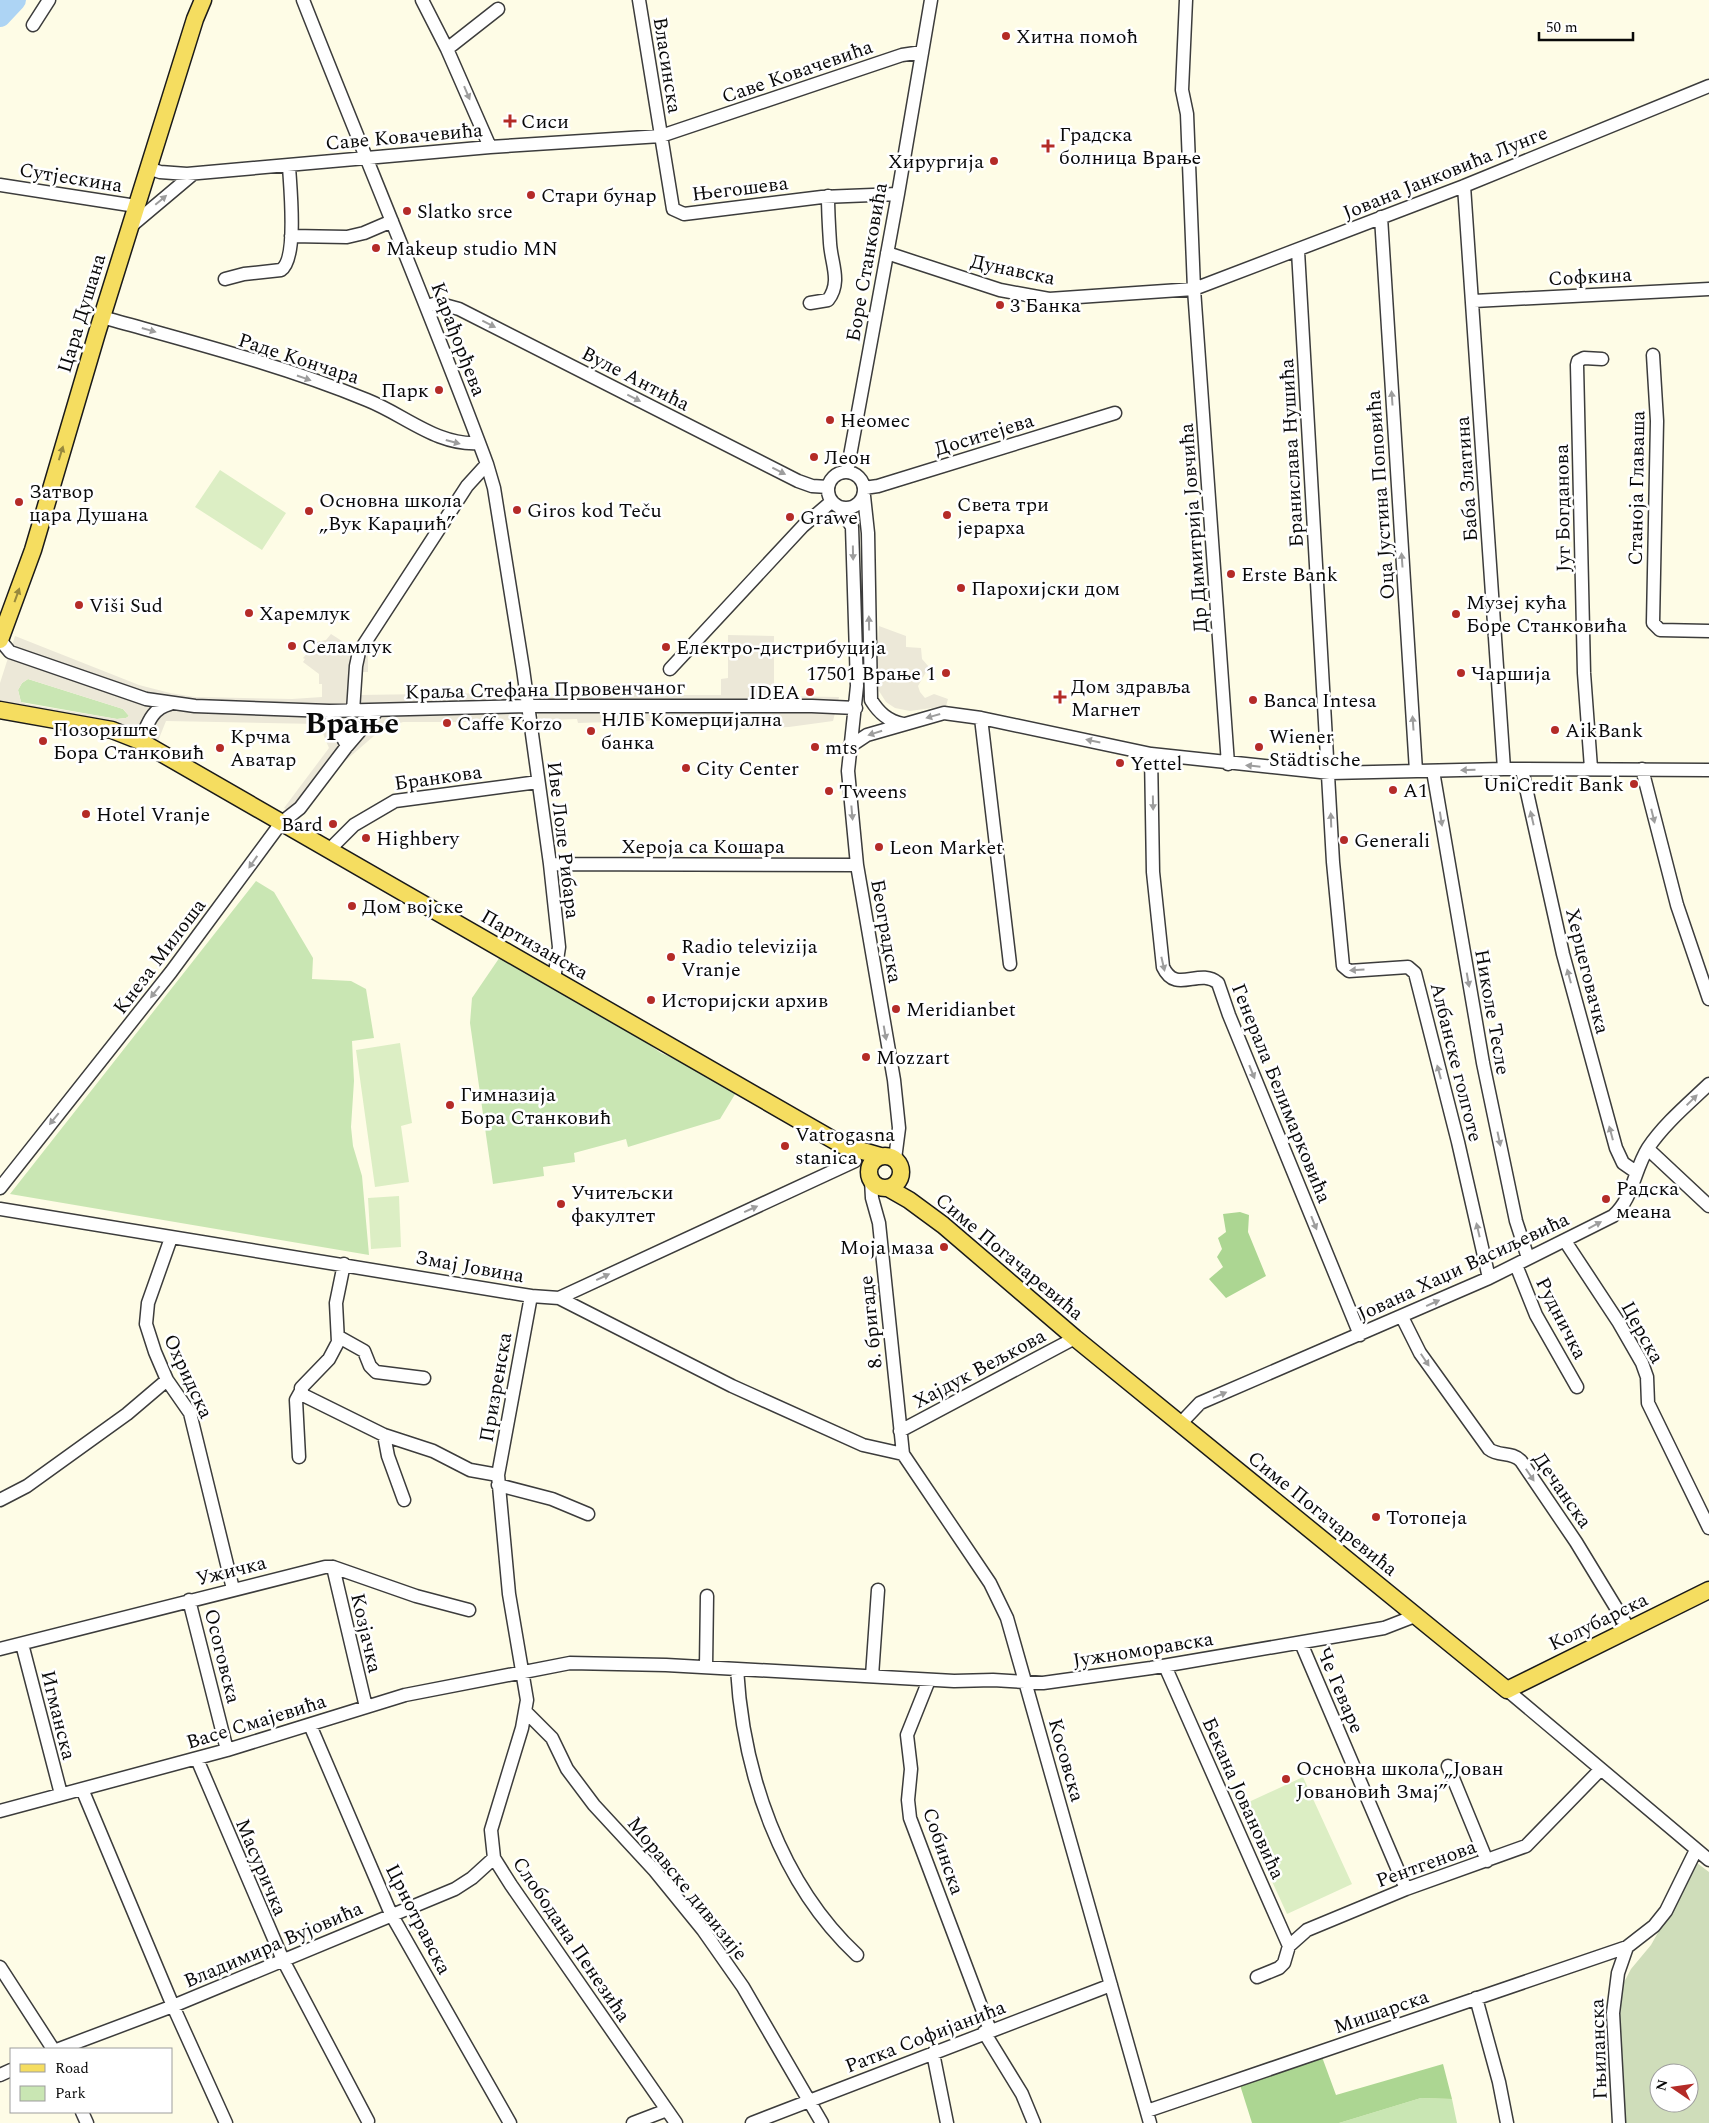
<svg xmlns="http://www.w3.org/2000/svg" width="1709" height="2123" viewBox="0 0 1709 2123" font-family="Spectral,serif">
<rect width="100%" height="100%" fill="#fefce6"/>
<path fill="#c9e6b3" d="M28,679l95,30 6,7 -3,2 -9,1 -96,-17 -3,-12 4,-7z
M256,881l18,11 39,66 -1,21 39,2 15,8 8,49 -22,3 2,40 -3,46 2,19 9,30 7,79 -359,-61z
M504,951l67,38 90,64 79,33 -20,33 -92,28 -2,-8 -52,14 1,9 -32,5 1,9 -51,8 -23,-161 2,-25z
M1421,2098l31,1 5,24h-118z"/>
<path fill="#acd692" d="M1240,1212l9,3 -1,17 18,44 -40,22 -17,-19 14,-12 -6,-10 5,-8 -4,-11 8,-6 -3,-18z
M1322,2057l14,38 107,-31 9,35 -31,-1 -82,25h-87l-12,-38z"/>
<path fill="#cfddba" fill-rule="evenodd" d="M1697,1863l12,9v251h-84l-9,-112 4,-21 11,-21 20,-24zM1659,2073h30v30h-30z"/>
<path fill="#dceec4" d="M220,470l66,43 -24,37 -67,-43z
M400,1043l12,80 -11,3 8,56 -34,5 -19,-137z
M399,1196l2,51 -30,2 -3,-51z
M1303,1777l49,107 -65,30 -49,-107z"/>
<path fill="#ece8d8" fill-rule="evenodd" d="M879,626l27,10v11l15,1 1,11 7,8 -11,19 2,6 5,6 9,-4 14,5 -2,7 -36,5 -15,-3 -9,-6 -7,-11 -3,-15z
M331,634l28,18 9,2v18h-10v23l137,-2 11,-1 6,-6 7,33 -27,3h-89l-21,7 -37,32 -46,55 -15,-8 45,-60 -10,-24 -153,-3 -8,20 -14,-8 -144,-30v-20l15,-47 124,49 31,8 25,4 97,2 30,-2v-13h-3v-10l-16,-12 2,-3 -2,-1 14,-16 9,-2zM28,679l95,30 6,7 -3,2 -9,1 -90,-15 -6,-2 -3,-12 4,-7z
M728,635l46,1v60l65,1 -6,24 -44,6 -52,2 -1,-11 -158,5 -1,-4 -29,1 -8,8 -5,-29 107,-10 4,6h75v-16l7,-1z"/>
<g fill="none" stroke-linecap="round" stroke-linejoin="round">
<path stroke="#add4f4" stroke-width="22" d="M0,16l15,-16"/>
<g stroke="#3c3c3c" stroke-width="15">
<path id="minor" d="M303,0c61,155 126,308 184,464l7,24 29,181 27,195 9,83 -5,32
M422,0l25,49 43,98
M639,0l34,209 11,5 138,-17 76,-3
M1186,0l-4,90 5,24 7,175 34,475
M33,25l16,-25
M447,49l51,-40
M148,168l12,4 27,2 303,-27 171,-11 241,-81 20,-3
M0,185l136,21
M1464,186l40,583
M1381,217l35,554
M130,227l63,-53
M291,236l56,1 17,-4 28,-12
M1298,251l35,611 10,104 6,5 59,-4 7,6 43,169 31,136
M887,253l113,37 49,9 145,-10 270,-103 245,-100
M225,279l19,-5 37,-4c17,-11 9,-84 8,-104
M1474,301l235,-12
M810,303l18,-3c14,-18 3,-37 2,-57 -1,-15 -2,-31 -2,-47
M428,306l9,-3 22,6 339,172 14,5 16,1
M102,317c89,25 180,48 265,83 38,15 70,46 112,43
M1653,355l4,66 -4,202 7,7 49,1
M828 490a18 18 0 1 1 36 0a18 18 0 1 1-36 0Z
M847,472l51,-278 33,-194
M864,488l14,-2 237,-73
M864,496l4,37 3,167c8,13 17,21 32,24
M840,508l12,19 5,159 -9,85 9,94 37,215 5,48 -4,31
M0,640l10,12 136,47 49,7 134,5 199,-5h284l44,2
M670,669l133,-143 28,-24
M329,711l18,35
M353,711l3,-45 3,-14 108,-166 20,-22
M981,718l29,246
M140,741c8,-17 11,-32 30,-37
M849,747l18,-12 77,-22 37,5 170,36 179,19 174,-4 205,1
M1151,754l2,118 10,95c13,28 36,0 55,16l11,32 131,320
M1591,768l-7,-95 -7,-308 1,-4 6,-3 18,1
M1642,769l35,136 32,94
M1522,770l41,184 53,194 7,15 13,9
M1433,771l50,292 33,158 12,37
M329,850l25,-25 41,-24 143,-19
M550,864l307,1
M1648,1149l61,57
M871,1180l1,18 7,25 24,231 87,129 17,35 143,505
M0,1188l171,-216 110,-149 19,-15 47,-62 30,-35
M0,1209l531,87 28,2 173,88 131,59 40,9
M171,1238l-23,65 -2,21 9,28 12,28 23,33 43,176
M1565,1241l54,82 23,40 5,14 1,26 61,125
M344,1264l-8,39 2,39 -9,17 -28,29 2,7 81,40 49,16 37,19 28,5
M1516,1265l20,50 41,72
M531,1296l-33,179 11,119 18,106 -5,28 -31,102 3,28 17,27 165,238
M559,1298l296,-137
M1402,1317l18,36 69,96c10,8 23,2 32,12l55,81 53,87
M339,1337l25,14 6,15 6,6 48,6
M1181,1423l19,-20 289,-125 124,-62c20,-17 21,-46 35,-68 16,-24 40,-44 61,-64
M900,1431l175,-93
M384,1435l4,21 16,44
M299,1457l-3,-57 5,-9
M498,1485l54,14 36,15
M0,1500l27,-14 100,-72 40,-34
M333,1567l33,140
M189,1600l38,150
M1301,1643l105,246
M22,1644l39,150
M0,1649l325,-82h8l83,29 53,14
M1165,1666l124,280
M706,1667l1,-71
M737,1669c6,104 43,214 120,286
M872,1676l6,-86
M929,1680l-22,55 4,34 -3,31 2,18 80,212
M1507,1690l202,170
M526,1712l26,26 15,31 27,36 61,66 48,59 40,57 79,136
M310,1725l81,189 119,209
M197,1759l86,201 85,161
M1448,1766l39,95
M82,1789l91,217 53,117
M0,1811l227,-61 178,-55 165,-32 96,2 288,16 39,-1 50,3 108,-15 233,-40 31,-12
M0,1967l53,82
M1257,1977l22,-9 5,-5 5,-17 18,-16 99,-41 120,-43 75,-77
M1476,1998l23,84 8,41
M984,2032l38,62 12,29
M59,2049l114,-43 282,-117 17,-11 22,-20
M933,2053l14,70
M0,2075l11,-5
M1147,2111l480,-164
M82,2112l5,11
M633,2123l34,-13
M752,2123l359,-138
M1619,2123l-6,-110 5,-40 9,-26 27,-21 12,-15 30,-61"/>
</g>
<g stroke="#1a1a1a" stroke-width="19">
<path id="major" d="M0,640l33,-90 64,-217 98,-314 8,-19
M0,710l112,20 28,11 702,404 38,11
M869 1172a16 16 0 1 1 32 0a16 16 0 1 1-32 0Z
M888,1188l21,12 34,25 132,113 432,352 202,-100"/>
</g>
<use href="#minor" stroke="#fff" stroke-width="12"/>
<use href="#major" stroke="#f5dd60" stroke-width="16"/>
</g>
<defs><path id="oneway-solid" d="M-6-.8H1V-3.2L6.5 0L1 3.2V.8H-6Z" transform="scale(1.25)"/></defs>
<g fill="#9d9d9d">
<use href="#oneway-solid" transform="translate(467 93) rotate(67)"/>
<use href="#oneway-solid" transform="translate(161 200) rotate(-40)"/>
<use href="#oneway-solid" transform="translate(489 324) rotate(27)"/>
<use href="#oneway-solid" transform="translate(149 330) rotate(16)"/>
<use href="#oneway-solid" transform="translate(304 378) rotate(19)"/>
<use href="#oneway-solid" transform="translate(634 398) rotate(27)"/>
<use href="#oneway-solid" transform="translate(1392 398) rotate(-94)"/>
<use href="#oneway-solid" transform="translate(453 442) rotate(15)"/>
<use href="#oneway-solid" transform="translate(779 471) rotate(27)"/>
<use href="#oneway-solid" transform="translate(853 553) rotate(89)"/>
<use href="#oneway-solid" transform="translate(1402 560) rotate(-94)"/>
<use href="#oneway-solid" transform="translate(869 623) rotate(-91)"/>
<use href="#oneway-solid" transform="translate(933 716) rotate(164)"/>
<use href="#oneway-solid" transform="translate(1413 723) rotate(-94)"/>
<use href="#oneway-solid" transform="translate(875 733) rotate(162)"/>
<use href="#oneway-solid" transform="translate(1093 741) rotate(-168)"/>
<use href="#oneway-solid" transform="translate(1253 766) rotate(-174)"/>
<use href="#oneway-solid" transform="translate(1468 770) rotate(178)"/>
<use href="#oneway-solid" transform="translate(1153 803) rotate(89)"/>
<use href="#oneway-solid" transform="translate(852 813) rotate(85)"/>
<use href="#oneway-solid" transform="translate(1653 816) rotate(76)"/>
<use href="#oneway-solid" transform="translate(1532 818) rotate(-103)"/>
<use href="#oneway-solid" transform="translate(1441 819) rotate(81)"/>
<use href="#oneway-solid" transform="translate(1331 820) rotate(-92)"/>
<use href="#oneway-solid" transform="translate(253 862) rotate(125)"/>
<use href="#oneway-solid" transform="translate(1163 964) rotate(77)"/>
<use href="#oneway-solid" transform="translate(1357 970) rotate(177)"/>
<use href="#oneway-solid" transform="translate(1569 976) rotate(-105)"/>
<use href="#oneway-solid" transform="translate(1468 980) rotate(80)"/>
<use href="#oneway-solid" transform="translate(155 992) rotate(128)"/>
<use href="#oneway-solid" transform="translate(885 1033) rotate(80)"/>
<use href="#oneway-solid" transform="translate(1252 1072) rotate(68)"/>
<use href="#oneway-solid" transform="translate(1439 1072) rotate(-105)"/>
<use href="#oneway-solid" transform="translate(1692 1100) rotate(-44)"/>
<use href="#oneway-solid" transform="translate(54 1119) rotate(129)"/>
<use href="#oneway-solid" transform="translate(1611 1133) rotate(-105)"/>
<use href="#oneway-solid" transform="translate(1499 1139) rotate(78)"/>
<use href="#oneway-solid" transform="translate(751 1209) rotate(-24)"/>
<use href="#oneway-solid" transform="translate(1314 1223) rotate(68)"/>
<use href="#oneway-solid" transform="translate(1595 1225) rotate(-28)"/>
<use href="#oneway-solid" transform="translate(1478 1230) rotate(-103)"/>
<use href="#oneway-solid" transform="translate(603 1277) rotate(-25)"/>
<use href="#oneway-solid" transform="translate(1433 1303) rotate(-24)"/>
<use href="#oneway-solid" transform="translate(1425 1360) rotate(56)"/>
<use href="#oneway-solid" transform="translate(1220 1395) rotate(-23)"/>
<use href="#oneway-solid" transform="translate(1530 1475) rotate(56)"/>
</g>
<g fill="#97883d">
<use href="#oneway-solid" transform="translate(61 453) rotate(-73)"/>
<use href="#oneway-solid" transform="translate(17 595) rotate(-70)"/>
</g>
<g fill="#b42b27" stroke="#fff" stroke-width="2">
<circle cx="1006" cy="36" r="5"/>
<path d="M507.5 113.5h5v5h5v5h-5v5h-5v-5h-5v-5h5z"/>
<path d="M1045.5 138.5h5v5h5v5h-5v5h-5v-5h-5v-5h5z"/>
<circle cx="994" cy="161" r="5"/>
<circle cx="531" cy="195" r="5"/>
<circle cx="407" cy="211" r="5"/>
<circle cx="376" cy="248" r="5"/>
<circle cx="1000" cy="305" r="5"/>
<circle cx="439" cy="390" r="5"/>
<circle cx="830" cy="420" r="5"/>
<circle cx="814" cy="457" r="5"/>
<circle cx="19" cy="502" r="5"/>
<circle cx="517" cy="510" r="5"/>
<circle cx="309" cy="511" r="5"/>
<circle cx="947" cy="515" r="5"/>
<circle cx="790" cy="517" r="5"/>
<circle cx="1231" cy="574" r="5"/>
<circle cx="961" cy="588" r="5"/>
<circle cx="79" cy="605" r="5"/>
<circle cx="249" cy="613" r="5"/>
<circle cx="1456" cy="614" r="5"/>
<circle cx="292" cy="646" r="5"/>
<circle cx="666" cy="647" r="5"/>
<circle cx="946" cy="673" r="5"/>
<circle cx="1461" cy="673" r="5"/>
<circle cx="810" cy="692" r="5"/>
<path d="M1057.5 689.5h5v5h5v5h-5v5h-5v-5h-5v-5h5z"/>
<circle cx="1253" cy="700" r="5"/>
<circle cx="447" cy="723" r="5"/>
<circle cx="1555" cy="730" r="5"/>
<circle cx="591" cy="731" r="5"/>
<circle cx="43" cy="741" r="5"/>
<circle cx="815" cy="747" r="5"/>
<circle cx="1259" cy="747" r="5"/>
<circle cx="220" cy="748" r="5"/>
<circle cx="1120" cy="763" r="5"/>
<circle cx="686" cy="768" r="5"/>
<circle cx="1634" cy="784" r="5"/>
<circle cx="1393" cy="790" r="5"/>
<circle cx="829" cy="791" r="5"/>
<circle cx="86" cy="814" r="5"/>
<circle cx="333" cy="824" r="5"/>
<circle cx="366" cy="838" r="5"/>
<circle cx="1344" cy="840" r="5"/>
<circle cx="879" cy="847" r="5"/>
<circle cx="352" cy="906" r="5"/>
<circle cx="671" cy="957" r="5"/>
<circle cx="651" cy="1000" r="5"/>
<circle cx="896" cy="1009" r="5"/>
<circle cx="866" cy="1057" r="5"/>
<circle cx="450" cy="1105" r="5"/>
<circle cx="785" cy="1146" r="5"/>
<circle cx="1606" cy="1199" r="5"/>
<circle cx="561" cy="1204" r="5"/>
<circle cx="944" cy="1247" r="5"/>
<circle cx="1376" cy="1517" r="5"/>
<circle cx="1286" cy="1779" r="5"/>
</g>
<g text-anchor="middle" stroke-width="5" stroke-linejoin="round" paint-order="stroke">
<g font-size="20" fill="#090909" stroke="#fff" text-anchor="start">
<text x="1016" y="43">Хитна помоћ</text>
<text x="521" y="128">Сиси</text>
<text x="1059" y="141">Градска<tspan x="1059" dy="23">болница Врање</tspan></text>
<text x="984" y="168" text-anchor="end">Хирургија</text>
<text x="541" y="202">Стари бунар</text>
<text x="417" y="218">Slatko srce</text>
<text x="386" y="255">Makeup studio MN</text>
<text x="1010" y="312">3 Банка</text>
<text x="429" y="397" text-anchor="end">Парк</text>
<text x="840" y="427">Неомес</text>
<text x="824" y="464">Леон</text>
<text x="29" y="498">Затвор<tspan x="29" dy="23">цара Душана</tspan></text>
<text x="319" y="507">Основна школа<tspan x="319" dy="23">„Вук Караџић”</tspan></text>
<text x="957" y="511">Света три<tspan x="957" dy="23">јерарха</tspan></text>
<text x="527" y="517">Giros kod Teču</text>
<text x="800" y="524">Grawe</text>
<text x="1241" y="581">Erste Bank</text>
<text x="971" y="595">Парохијски дом</text>
<text x="1466" y="609">Музеј кућа<tspan x="1466" dy="23">Боре Станковића</tspan></text>
<text x="89" y="612">Viši Sud</text>
<text x="259" y="620">Харемлук</text>
<text x="302" y="653">Селамлук</text>
<text x="676" y="654">Електро-дистрибуција</text>
<text x="936" y="680" text-anchor="end">17501 Врање 1</text>
<text x="1471" y="680">Чаршија</text>
<text x="1071" y="693">Дом здравља<tspan x="1071" dy="23">Магнет</tspan></text>
<text x="800" y="699" text-anchor="end">IDEA</text>
<text x="1263" y="707">Banca Intesa</text>
<text x="601" y="726">НЛБ Комерцијална<tspan x="601" dy="23">банка</tspan></text>
<text x="457" y="730">Caffe Korzo</text>
<text x="53" y="736">Позориште<tspan x="53" dy="23">Бора Станковић</tspan></text>
<text x="1565" y="737">AikBank</text>
<text x="230" y="743">Крчма<tspan x="230" dy="23">Аватар</tspan></text>
<text x="1269" y="743">Wiener<tspan x="1269" dy="23">Städtische</tspan></text>
<text x="825" y="754">mts</text>
<text x="1130" y="770">Yettel</text>
<text x="696" y="775">City Center</text>
<text x="1624" y="791" text-anchor="end">UniCredit Bank</text>
<text x="1403" y="797">A1</text>
<text x="839" y="798">Tweens</text>
<text x="96" y="821">Hotel Vranje</text>
<text x="323" y="831" text-anchor="end">Bard</text>
<text x="376" y="845">Highbery</text>
<text x="1354" y="847">Generali</text>
<text x="889" y="854">Leon Market</text>
<text x="362" y="913">Дом војске</text>
<text x="681" y="953">Radio televizija<tspan x="681" dy="23">Vranje</tspan></text>
<text x="661" y="1007">Историјски архив</text>
<text x="906" y="1016">Meridianbet</text>
<text x="876" y="1064">Mozzart</text>
<text x="460" y="1101">Гимназија<tspan x="460" dy="23">Бора Станковић</tspan></text>
<text x="795" y="1141">Vatrogasna<tspan x="795" dy="23">stanica</tspan></text>
<text x="1616" y="1195">Радска<tspan x="1616" dy="23">меана</tspan></text>
<text x="571" y="1199">Учитељски<tspan x="571" dy="23">факултет</tspan></text>
<text x="934" y="1254" text-anchor="end">Моја маза</text>
<text x="1386" y="1524">Тотопеја</text>
<text x="1296" y="1775">Основна школа „Јован<tspan x="1296" dy="23">Јовановић Змај”</tspan></text>
</g>
<g font-size="20" fill="#090909" stroke="#fff">
<text transform="translate(668 65) rotate(81)" y="7">Власинска</text>
<text transform="translate(797 71) rotate(-19)" y="7">Саве Ковачевића</text>
<text transform="translate(404 136) rotate(-5)" y="7">Саве Ковачевића</text>
<text transform="translate(1445 172) rotate(-22)" y="7">Јована Јанковића Лунге</text>
<text transform="translate(71 177) rotate(9)" y="7">Сутјескина</text>
<text transform="translate(740 188) rotate(-7)" y="7">Његошева</text>
<text transform="translate(866 262) rotate(-80)" y="7">Боре Станковића</text>
<text transform="translate(1013 269) rotate(12)" y="7">Дунавска</text>
<text transform="translate(1590 276) rotate(-3)" y="7">Софкина</text>
<text transform="translate(81 313) rotate(-73)" y="7">Цара Душана</text>
<text transform="translate(459 339) rotate(69)" y="7">Карађорђева</text>
<text transform="translate(299 358) rotate(18)" y="7">Раде Кончара</text>
<text transform="translate(636 378) rotate(27)" y="7">Вуле Антића</text>
<text transform="translate(984 434) rotate(-17)" y="7">Доситејева</text>
<text transform="translate(1291 453) rotate(-93)" y="7">Бранислава Нушића</text>
<text transform="translate(1466 479) rotate(-94)" y="7">Баба Златина</text>
<text transform="translate(1636 488) rotate(-89)" y="7">Станоја Главаша</text>
<text transform="translate(1380 495) rotate(-94)" y="7">Оца Јустина Поповића</text>
<text transform="translate(1562 508) rotate(-91)" y="7">Југ Богданова</text>
<text transform="translate(1193 528) rotate(-94)" y="7">Др Димитрија Јовчића</text>
<text transform="translate(545 689) rotate(-1)" y="7">Краља Стефана Првовенчаног</text>
<text transform="translate(438 777) rotate(-8)" y="7">Бранкова</text>
<text transform="translate(564 840) rotate(83)" y="7">Иве Лоле Рибара</text>
<text x="703" y="853">Хероја са Кошара</text>
<text transform="translate(887 931) rotate(80)" y="7">Београдска</text>
<text transform="translate(535 944) rotate(30)" y="7">Партизанска</text>
<text transform="translate(159 956) rotate(-53)" y="7">Кнеза Милоша</text>
<text transform="translate(1588 971) rotate(76)" y="7">Херцеговачка</text>
<text transform="translate(1493 1012) rotate(80)" y="7">Николе Тесле</text>
<text transform="translate(1457 1062) rotate(76)" y="7">Албанске голготе</text>
<text transform="translate(1282 1093) rotate(68)" y="7">Генерала Белимарковића</text>
<text transform="translate(1010 1256) rotate(40)" y="7">Симе Погачаревића</text>
<text transform="translate(470 1266) rotate(10)" y="7">Змај Јовина</text>
<text transform="translate(1463 1266) rotate(-25)" y="7">Јована Хаџи Васиљевића</text>
<text transform="translate(1562 1318) rotate(63)" y="7">Рудничка</text>
<text transform="translate(870 1322) rotate(-96)" y="7">8. бригаде</text>
<text transform="translate(1643 1332) rotate(61)" y="7">Церска</text>
<text transform="translate(979 1368) rotate(-28)" y="7">Хајдук Вељкова</text>
<text transform="translate(189 1376) rotate(65)" y="7">Охридска</text>
<text transform="translate(495 1387) rotate(-80)" y="7">Призренска</text>
<text transform="translate(1563 1490) rotate(55)" y="7">Дечанска</text>
<text transform="translate(1323 1513) rotate(39)" y="7">Симе Погачаревића</text>
<text transform="translate(231 1570) rotate(-14)" y="7">Ужичка</text>
<text transform="translate(1598 1621) rotate(-26)" y="7">Колубарска</text>
<text transform="translate(367 1633) rotate(77)" y="7">Козјачка</text>
<text transform="translate(1143 1649) rotate(-9)" y="7">Јужноморавска</text>
<text transform="translate(223 1656) rotate(76)" y="7">Осоговска</text>
<text transform="translate(1341 1690) rotate(67)" y="7">Че Геваре</text>
<text transform="translate(59 1715) rotate(76)" y="7">Игманска</text>
<text transform="translate(256 1721) rotate(-17)" y="7">Васе Смајевића</text>
<text transform="translate(1067 1760) rotate(74)" y="7">Косовска</text>
<text transform="translate(1244 1798) rotate(66)" y="7">Бекана Јовановића</text>
<text transform="translate(944 1851) rotate(71)" y="7">Собинска</text>
<text transform="translate(1426 1863) rotate(-20)" y="7">Рентгенова</text>
<text transform="translate(262 1867) rotate(67)" y="7">Масуричка</text>
<text transform="translate(688 1888) rotate(51)" y="7">Моравске дивизије</text>
<text transform="translate(419 1919) rotate(63)" y="7">Црнотравска</text>
<text transform="translate(572 1939) rotate(56)" y="7">Слободана Пенезића</text>
<text transform="translate(273 1944) rotate(-23)" y="7">Владимира Вујовића</text>
<text transform="translate(1381 2011) rotate(-19)" y="7">Мишарска</text>
<text transform="translate(925 2036) rotate(-21)" y="7">Ратка Софијанића</text>
<text transform="translate(1598 2049) rotate(-92)" y="7">Гњиланска</text>
</g>
<g font-size="30" font-weight="bold" fill="#090909" stroke="#fff">
<text x="352" y="733">Врање</text>
</g>
</g>
<rect x="10" y="2048" width="162" height="65" fill="#ffffff" stroke="#9d9d9d"/>
<rect x="20" y="2064" width="25" height="8" fill="#f5dd60" stroke="#9d9d9d"/>
<text x="55" y="2073" font-size="15" fill="#090909">Road</text>
<rect x="20" y="2086" width="25" height="15" fill="#c9e6b3" stroke="#9d9d9d"/>
<text x="55" y="2098" font-size="15" fill="#090909">Park</text>
<g transform="translate(1674 2088) rotate(283)"><circle r="24" fill="#ffffff" stroke="#9d9d9d"/>
<path d="M0-4L9 19L0 12L-9 19Z" fill="#b42b27"/>
<text y="-8" font-size="14" font-weight="bold" text-anchor="middle" fill="#090909">N</text>
</g>
<path d="M1539 32v8h94v-8" fill="none" stroke="#090909" stroke-width="2.5"/>
<text x="1546" y="32" font-size="15" fill="#090909" stroke="#ffffff" stroke-width="4" paint-order="stroke">50 m</text>
</svg>
